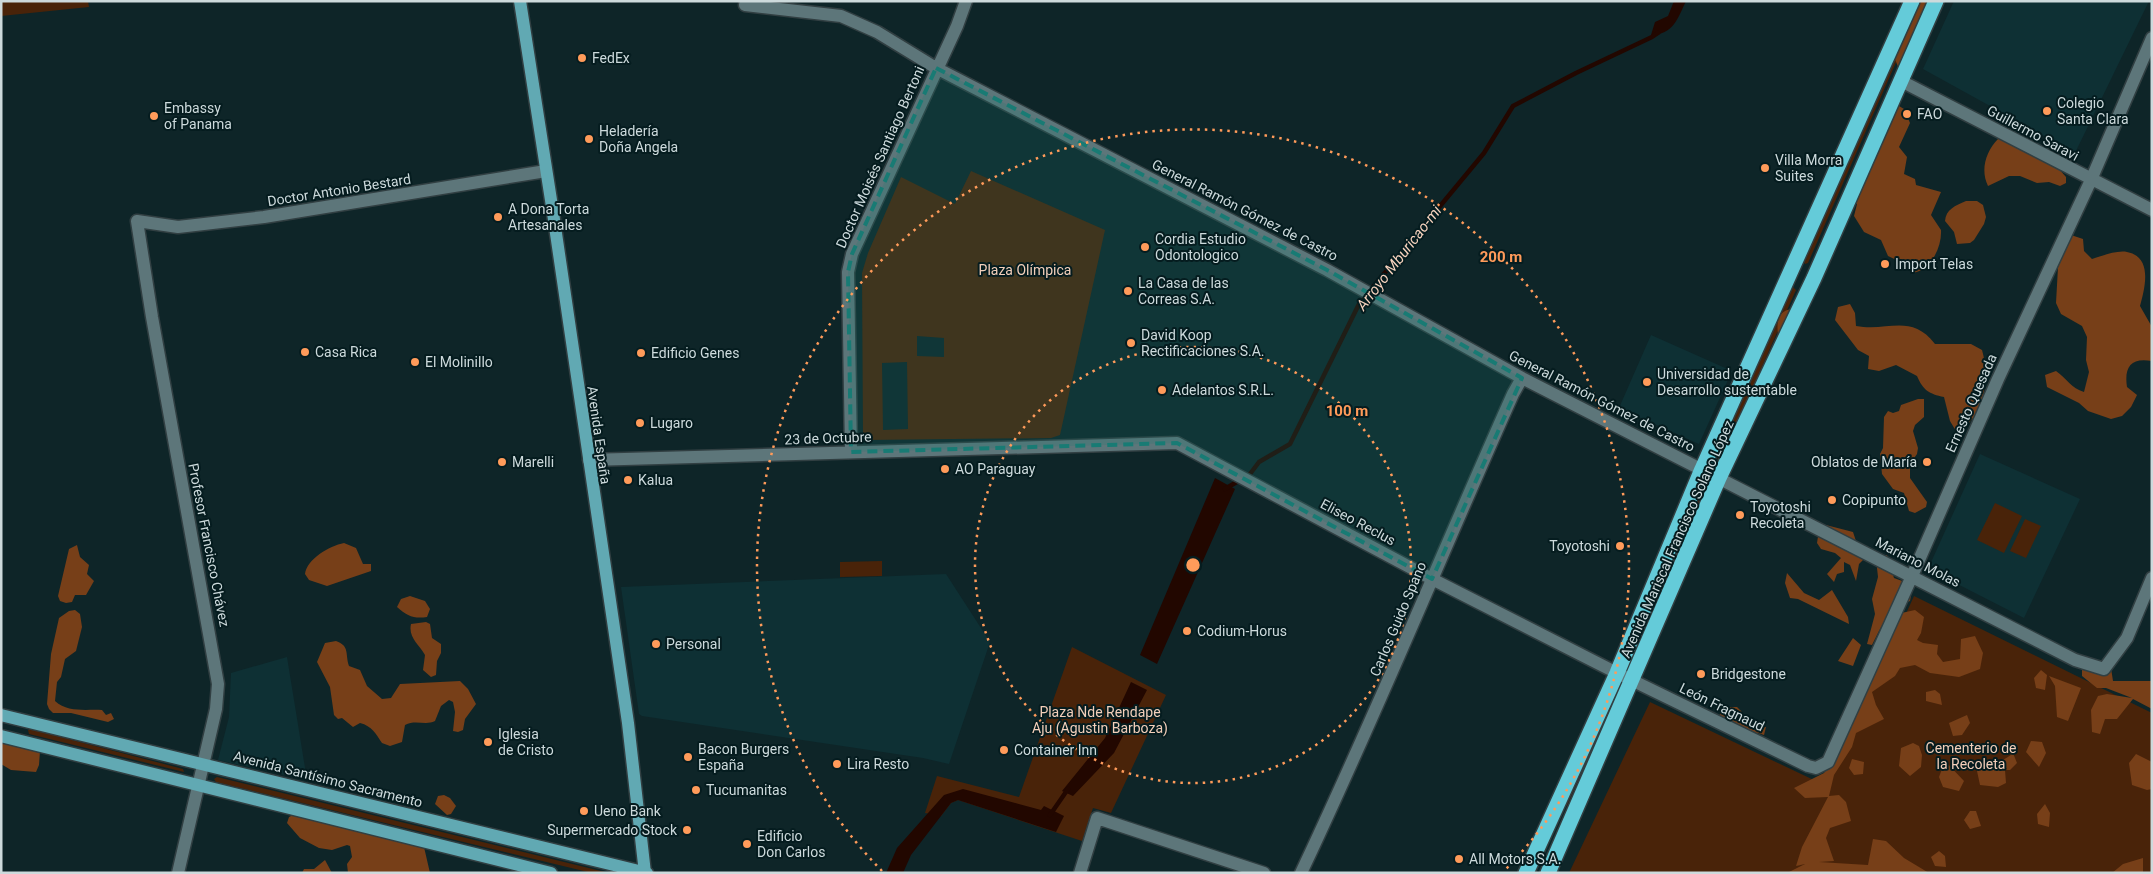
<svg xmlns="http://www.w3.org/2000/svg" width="2153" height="874" viewBox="0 0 2153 874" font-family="Roboto,sans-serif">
<rect width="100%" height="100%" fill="#0e2528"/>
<path fill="#0e3034" d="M1954,1h195l-74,152 -152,-84z
M1651,335l81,36 -33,73 -80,-36z
M1980,454l100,45 -56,119 -96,-49z
M946,574l44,68 -41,122 -26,-6 -281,-42 -3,-2 -18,-127z
M287,657l20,123 -89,-20 11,-43 2,-44z"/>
<path fill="#492309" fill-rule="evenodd" d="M1,1h87l1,6 -88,9z
M1918,1h5l-115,262 -3,1 -2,-3z
M971,171l134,59 -45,205 -9,3 -185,2 -3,-3 -1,-164 6,-20 33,-76 54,27zM917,336l27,2v19l-27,-1zM907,362l1,67 -25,1 -1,-67z
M1793,287l3,3 -75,169h-3l-1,-2z
M1702,489l5,3 -77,169 -2,-2z
M1995,503l27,13 -18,37 -27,-13z
M2025,519l16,7 -15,32 -16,-7z
M882,561v15l-42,1v-15z
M1914,596l238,117v160h-583l81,-171 168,80 13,-3z
M1072,647l94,48 -55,118 -18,-5 -11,33 -124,-41 -7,3 -10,13 -16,-3 12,-37 82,21z
M1619,686l-52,120h-3z
M30,729l153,40 1,3 -155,-38 -1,-4z
M217,777l392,96h1h-18l-376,-91 -2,-3z"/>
<path fill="#773f18" d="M1919,1h18l-38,68 -5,-12z
M1899,106l5,3 6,14 -11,24 8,10 -3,17 11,5 1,6 25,7 -10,23 10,15c1,17 -10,40 -28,43l-8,-9 -17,-8 -7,-16 -17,-8 -10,-16 3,-12 -4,-3 40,-93z
M1998,139h7l53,29 8,9v6l-6,3 -11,-4 -12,1 -17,-7h-11l-21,10c-8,-16 -2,-35 10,-47z
M1966,201h11l6,4 3,12 -2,7 -10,16 -4,3 -13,1 -3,-12 -9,-11c1,-12 10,-15 21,-20z
M2071,235l12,4 1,12 8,8c10,-3 25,-9 35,-7 26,5 18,36 13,54l12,21v34c-21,-4 -28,6 -25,26l10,8 -6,12 -9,9 -11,3 -23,-8 -9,-8 -32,-16 -2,-12 11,-4c11,8 15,17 28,21l5,-20 -3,-12 1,-23 -5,-11 -21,-12 -5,-11 2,-36 6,-22z
M1850,304l5,9 1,13c32,6 55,-13 79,18h36l11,6c8,27 3,70 -26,81l-6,-10 -6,-24c-15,-3 -21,-7 -27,-21l-21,-11 -17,6 -11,-2 1,-13 -11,-6 -23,-30 3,-13z
M1791,309c6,11 10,19 2,30l-15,-2c-1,-13 -2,-25 13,-28z
M1918,399h6v18l-9,8 -2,6 5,17 -1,6 -7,10v14l17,24 -1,5 -11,6 -6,-2 -5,-18 -11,-4 -11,-15 -2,-20 3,-6 1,-31 4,-6 5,2 6,-2 2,-6z
M1826,525l27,7 4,12 10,12 -8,8 -3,17 -6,-16 -6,-3v10l-7,2 -3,8 -7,-8 14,-16 -6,-5 -14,-4 -4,-6 2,-13z
M344,543l12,5 7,16h8v7l-44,15 -18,-6 -4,-6c2,-15 24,-28 39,-31z
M77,545l3,12 9,8 -2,9 7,7 -8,14h-11l-3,7 -6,1 -6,-2 -2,-5 11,-47z
M1887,555l7,23 19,7 -3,16c-22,7 -28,25 -38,44l-5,-1 8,-30 -3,-15 6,-22 -2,-18z
M1787,573l17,20 15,7 13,-10 16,27 1,7 -51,-25 -8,-1 -5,-15z
M410,596l15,5 5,8 -3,8c-13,2 -20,-1 -30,-10l4,-8z
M75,610l5,4 2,13 -6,24 -11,8 -4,18 -4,5 -2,19c13,12 31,8 47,9l4,5 5,-2 3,6 -6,3 -37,-9h-18l-4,-4 -2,-5 4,-50 8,-36 10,-7z
M1915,610l9,7 -3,16 -4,7 6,3 15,2 -1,9 6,8 17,-3 1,-20 14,-3 8,17 -3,16 -21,8 -29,-4 -15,-8 -15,3 -5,8 -23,16 4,13 8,14 -28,14 -4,14 -18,28 -5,21 10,-1 7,7 5,19 -21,7 -4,10 8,23 -15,1 49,3 5,-26 13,2 18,17 25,15h-142l18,-9 -9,2 6,-19 26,-50 -23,1 -11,-10 30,-15 9,-14 -3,-17 11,-26 15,-11 41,-91z
M426,622l4,2 2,14 9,6v9l-4,8 -1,14 -5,2 -8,-7 2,-15c-6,-11 -17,-17 -14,-31z
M1853,638l8,7 -8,21 -15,-5z
M336,641c14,5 9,13 13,25l11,4 7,16 15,13 9,-1 9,-14 60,-3 8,8 8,15 -11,15 -2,11 -5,2 -5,-1 2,-19 -2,-10 -4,-2 -8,6 -6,15c-10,5 -19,-2 -30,4l-3,17 -12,4 -8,-3c-6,-9 -10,-17 -22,-20l-7,4 -11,-9 -4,1 -4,-4 -4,-28 -13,-25 8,-19z
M2082,667l29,1 2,13h39v28l-19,-10 -16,20h-12l-5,15 -8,-2 -1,-22 7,-14 9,-2 25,4 -26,-10h-9l-15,-12z
M2041,670l6,5 -2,15 -9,-2 -2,-10z
M2049,676l32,12 -13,33 -11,-4 -2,-31z
M1935,690l5,4 2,11 -16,-4v-9z
M1722,707h15l5,5 -2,8 10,8 16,-1 -2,8 -6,-2 -3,7 -36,-23z
M1967,715l3,8 -8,12 -9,1 -4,-13z
M1,737l39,14 -1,14 -3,7 -25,-2 -10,-6z
M2031,741l11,1 4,11 -7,14 -13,-15z
M1913,743l6,3 3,9 -1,12 -11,9 -11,-10 2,-18z
M2013,753l4,10 -7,7h-5l1,13 -8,4 -18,-2 -3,-14 7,-10c12,2 20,0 29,-8z
M2136,754l16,8v27l-5,1 -15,-5 -3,-22z
M1852,759l12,3 -1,12 -9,1 -5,-7z
M1945,761l19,20 -5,10 -16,-4 -4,-10z
M444,795l6,3 6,8 -5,8 -4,1 -12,-11 3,-8z
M2045,804l5,9 -1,14 -11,-3 -1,-10z
M1970,811h6l5,15 -11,3 -6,-9z
M295,814l129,33 6,26h-82l-1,-9 5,-7 -2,-11 -3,-1 -15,5 -13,-2 -19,-10 -13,-15 2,-6z
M1939,851l6,5 1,11 -11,-1 -4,-9z
M2143,858v15h-31l11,-9z
M325,860l7,13h-30l2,-4h10z"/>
<path fill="#220700" d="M1674,1h12c-8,17 -13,34 -35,34l4,-13 13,-6z
M1215,478l20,11 -78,175 -17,-9z
M1131,682l16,8 -33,63 -41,43 -11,-5 43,-53z
M963,789l78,21 3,-4 20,10 -8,16 -98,-32 -7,3 -40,52 -8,18h-17l11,-25 47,-53z"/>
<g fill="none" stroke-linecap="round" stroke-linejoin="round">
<path stroke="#220700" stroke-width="4.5" d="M1225,489l25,-15 9,-12 31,-18 69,-140 125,-151 29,-47 63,-33 76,-36 6,-4
M1050,815l18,-26"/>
<g stroke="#313f42" stroke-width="15">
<path id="secondary" d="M746,1l-1,4 96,11 36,16 59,36 391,202 195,108 553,282 29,9 23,-31 25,-60
M1901,81l251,129
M851,452l-3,-180 4,-18 105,-228 9,-25
M589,460l588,-17 255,136 185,94 191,93 8,2 12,-6 84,-186 86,-197 93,-199 61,-142
M178,873l38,-164 2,-25 -66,-367 -15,-96 41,6 86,-10 282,-46
M1080,873l17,-55 167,55
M1301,873c75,-158 141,-320 212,-479l9,-16"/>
</g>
<g stroke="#313f42" stroke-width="15">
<path id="primary" d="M520,1l33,212 75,510 17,150
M1,715l646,158
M1,736l550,137"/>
</g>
<g stroke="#313f42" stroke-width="18">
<path id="highway" d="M1526,873l91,-200 85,-204 210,-468
M1548,873l171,-395 95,-200 122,-277"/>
</g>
<use href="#secondary" stroke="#5d767a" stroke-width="12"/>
<use href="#primary" stroke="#61a9b3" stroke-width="12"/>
<use href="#highway" stroke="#64cbd9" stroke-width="15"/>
</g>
<path fill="#187b74" fill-opacity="0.2" stroke="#187b74" stroke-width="4" stroke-dasharray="10 6" stroke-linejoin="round" d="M936,68l391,202 195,108 -90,201 -255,-136 -326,9 -3,-180 4,-18z"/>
<g fill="none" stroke="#ff9b5a" stroke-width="2.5" stroke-dasharray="2.5 5">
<circle cx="1193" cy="565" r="218"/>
<path d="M882 871A436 436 0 1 1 1504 871"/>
</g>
<g fill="#ff9b5a" stroke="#051c1f" stroke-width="2">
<circle cx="582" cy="58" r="5"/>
<circle cx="2047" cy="111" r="5"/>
<circle cx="1907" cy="114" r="5"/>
<circle cx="154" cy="116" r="5"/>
<circle cx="589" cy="139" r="5"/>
<circle cx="1765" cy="168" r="5"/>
<circle cx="498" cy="217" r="5"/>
<circle cx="1145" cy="247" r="5"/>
<circle cx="1885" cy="264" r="5"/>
<circle cx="1128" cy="291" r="5"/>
<circle cx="1131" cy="343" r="5"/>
<circle cx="305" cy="352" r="5"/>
<circle cx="641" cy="353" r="5"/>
<circle cx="415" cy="362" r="5"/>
<circle cx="1647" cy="382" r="5"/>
<circle cx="1162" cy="390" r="5"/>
<circle cx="640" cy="423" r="5"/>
<circle cx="502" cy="462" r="5"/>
<circle cx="1927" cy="462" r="5"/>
<circle cx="945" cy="469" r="5"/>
<circle cx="628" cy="480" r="5"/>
<circle cx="1832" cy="500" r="5"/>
<circle cx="1740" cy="515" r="5"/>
<circle cx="1620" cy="546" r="5"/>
<circle cx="1187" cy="631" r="5"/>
<circle cx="656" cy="644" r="5"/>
<circle cx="1701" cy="674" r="5"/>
<circle cx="488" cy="742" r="5"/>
<circle cx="1004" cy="750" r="5"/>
<circle cx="688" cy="757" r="5"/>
<circle cx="837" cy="764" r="5"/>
<circle cx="696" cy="790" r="5"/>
<circle cx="584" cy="811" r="5"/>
<circle cx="687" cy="830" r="5"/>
<circle cx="747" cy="844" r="5"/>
<circle cx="1459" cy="859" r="5"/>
</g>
<g text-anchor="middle" stroke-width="4" stroke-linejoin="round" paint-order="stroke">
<g font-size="14" fill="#cddadc" stroke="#051c1f" text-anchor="start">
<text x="592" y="63">FedEx</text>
<text x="2057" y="108">Colegio<tspan x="2057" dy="16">Santa Clara</tspan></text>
<text x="164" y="113">Embassy<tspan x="164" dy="16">of Panama</tspan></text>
<text x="1917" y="119">FAO</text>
<text x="599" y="136">Heladería<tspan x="599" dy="16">Doña Angela</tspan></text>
<text x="1775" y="165">Villa Morra<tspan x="1775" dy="16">Suites</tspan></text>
<text x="508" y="214">A Dona Torta<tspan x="508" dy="16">Artesanales</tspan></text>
<text x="1155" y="244">Cordia Estudio<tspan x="1155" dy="16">Odontologico</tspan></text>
<text x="1895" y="269">Import Telas</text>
<text x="1138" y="288">La Casa de las<tspan x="1138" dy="16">Correas S.A.</tspan></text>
<text x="1141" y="340">David Koop<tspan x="1141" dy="16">Rectificaciones S.A.</tspan></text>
<text x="315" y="357">Casa Rica</text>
<text x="651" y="358">Edificio Genes</text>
<text x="425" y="367">El Molinillo</text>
<text x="1657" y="379">Universidad de<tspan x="1657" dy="16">Desarrollo sustentable</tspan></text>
<text x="1172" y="395">Adelantos S.R.L.</text>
<text x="650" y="428">Lugaro</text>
<text x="512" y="467">Marelli</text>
<text x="1917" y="467" text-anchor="end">Oblatos de María</text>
<text x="955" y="474">AO Paraguay</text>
<text x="638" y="485">Kalua</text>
<text x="1842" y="505">Copipunto</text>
<text x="1750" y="512">Toyotoshi<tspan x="1750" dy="16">Recoleta</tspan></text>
<text x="1610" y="551" text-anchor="end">Toyotoshi</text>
<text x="1197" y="636">Codium-Horus</text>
<text x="666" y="649">Personal</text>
<text x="1711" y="679">Bridgestone</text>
<text x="498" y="739">Iglesia<tspan x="498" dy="16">de Cristo</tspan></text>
<text x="698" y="754">Bacon Burgers<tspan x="698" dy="16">España</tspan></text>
<text x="1014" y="755">Container Inn</text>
<text x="847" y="769">Lira Resto</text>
<text x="706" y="795">Tucumanitas</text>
<text x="594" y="816">Ueno Bank</text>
<text x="677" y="835" text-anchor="end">Supermercado Stock</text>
<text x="757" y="841">Edificio<tspan x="757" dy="16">Don Carlos</tspan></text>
<text x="1469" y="864">All Motors S.A.</text>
</g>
<g font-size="14" fill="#cddadc" stroke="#051c1f">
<text transform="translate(2033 133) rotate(28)" y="5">Guillermo Saravi</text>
<text transform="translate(880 157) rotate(-66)" y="5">Doctor Moisés Santiago Bertoni</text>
<text transform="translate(339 190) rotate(-9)" y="5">Doctor Antonio Bestard</text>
<text transform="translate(1245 210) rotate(27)" y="5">General Ramón Gómez de Castro</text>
<text transform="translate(1602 401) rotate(27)" y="5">General Ramón Gómez de Castro</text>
<text transform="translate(1971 403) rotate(-66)" y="5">Ernesto Quesada</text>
<text transform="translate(599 435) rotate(82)" y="5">Avenida España</text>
<text transform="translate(828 438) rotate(-2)" y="5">23 de Octubre</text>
<text transform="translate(1358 522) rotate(28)" y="5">Eliseo Reclus</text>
<text transform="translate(1677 539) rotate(-66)" y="5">Avenida Mariscal Francisco Solano López</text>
<text transform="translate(209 545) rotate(79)" y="5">Profesor Francisco Chávez</text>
<text transform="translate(1918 562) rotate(27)" y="5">Mariano Molas</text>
<text transform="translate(1398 619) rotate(-67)" y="5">Carlos Guido Spano</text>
<text transform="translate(1722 707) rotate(26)" y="5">León Fragnaud</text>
<text transform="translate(328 779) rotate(14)" y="5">Avenida Santísimo Sacramento</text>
</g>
<g font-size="14" fill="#f3cfba" stroke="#051c1f">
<text x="1025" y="275">Plaza Olímpica</text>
<text x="1100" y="717">Plaza Nde Rendape<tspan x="1100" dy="16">Aju (Agustin Barboza)</tspan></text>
<text x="1971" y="753">Cementerio de<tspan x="1971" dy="16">la Recoleta</tspan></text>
</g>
<g font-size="15" font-style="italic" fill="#f7d3be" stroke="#051c1f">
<text transform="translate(1399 258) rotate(-52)" y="5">Arroyo Mburicao-mi</text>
</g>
</g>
<circle cx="1193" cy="565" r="8" fill="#ff9b5a" stroke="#051c1f" stroke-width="2.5"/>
<g font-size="15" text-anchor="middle" font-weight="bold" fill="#ff9b5a" stroke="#051c1f" stroke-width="4" stroke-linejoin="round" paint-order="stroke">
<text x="1501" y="262">200 m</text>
<text x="1347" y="416">100 m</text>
</g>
<rect width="2153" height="874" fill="none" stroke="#cddadc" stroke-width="5"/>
</svg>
